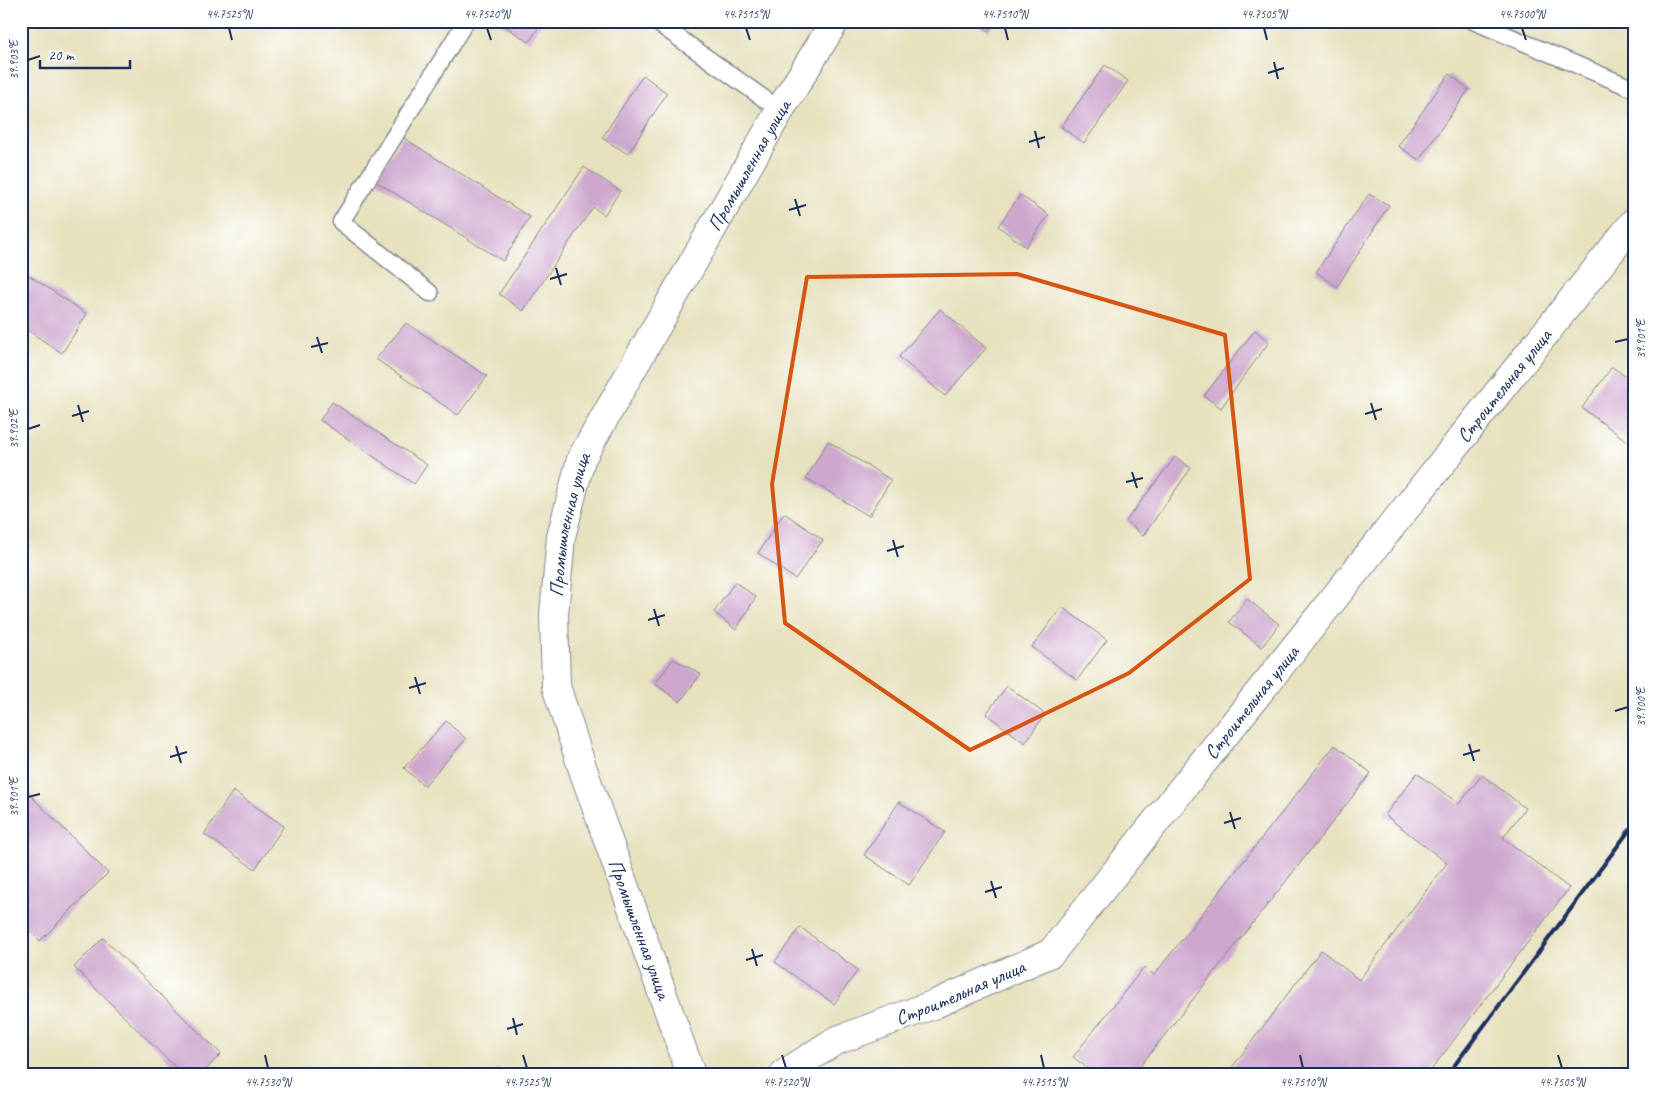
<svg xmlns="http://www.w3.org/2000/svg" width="1655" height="1095" viewBox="0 0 1655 1095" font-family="Caveat,sans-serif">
<rect width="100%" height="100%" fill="#fff"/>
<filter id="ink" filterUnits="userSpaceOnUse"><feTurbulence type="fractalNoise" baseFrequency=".02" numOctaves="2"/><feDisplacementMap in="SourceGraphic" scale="10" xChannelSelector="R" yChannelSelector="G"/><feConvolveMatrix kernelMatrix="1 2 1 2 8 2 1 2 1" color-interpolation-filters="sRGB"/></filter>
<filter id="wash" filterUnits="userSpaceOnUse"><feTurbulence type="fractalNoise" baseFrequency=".0096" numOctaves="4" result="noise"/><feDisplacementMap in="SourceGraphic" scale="20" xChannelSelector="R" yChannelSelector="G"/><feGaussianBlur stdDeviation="1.12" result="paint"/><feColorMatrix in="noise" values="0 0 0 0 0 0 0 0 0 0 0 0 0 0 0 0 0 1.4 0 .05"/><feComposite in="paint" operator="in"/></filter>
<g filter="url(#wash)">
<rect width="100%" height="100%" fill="#e7e1be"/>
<g id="blocks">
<path fill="#cea7ce" d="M497,21h46l-14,21z
M974,21h21l-6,10z
M1105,65l23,16 -44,62 -23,-16z
M1449,74l20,15 -50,71 -21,-14z
M643,75l24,18 -39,61 -26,-16z
M402,137l128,80 -27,44 -128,-80z
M584,167l36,24 -16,24 -11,-8 -70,104 -24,-17z
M1369,194l20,11 -52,82 -21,-15z
M1020,195l29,20 -23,32 -28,-21z
M21,270l66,44 -25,39 -41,-27z
M940,309l46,39 -41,48 -46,-39z
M406,323l81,53 -29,39 -82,-56z
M1255,330l14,12 -48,66 -17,-12z
M1612,367l22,15v64l-52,-38z
M332,402l95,63 -13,19 -94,-64z
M828,441l63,39 -22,36 -63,-38z
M1175,457l16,11 -48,68 -17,-15z
M784,513l39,27 -28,39 -37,-26z
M735,582l21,15 -20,33 -22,-18z
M1247,599l32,25 -17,23 -33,-25z
M1062,607l45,33 -30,40 -45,-33z
M673,659l28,15 -21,28 -25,-18z
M1007,686l38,28 -20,29 -39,-29z
M446,721l20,18 -42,47 -20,-18z
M1335,745l36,28 -237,301h-39l-22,-17 71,-90 10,8z
M1417,773l42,31 23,-29 43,33 -22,30 66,50 -141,186h-201l94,-124 38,30 88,-117 -62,-48z
M21,786l87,87 -68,68 -19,-19z
M233,791l51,35 -29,43 -51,-35z
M899,802l46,30 -36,53 -45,-30z
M800,927l58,43 -24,34 -59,-42z
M103,938l118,116 -19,20h-20l-108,-107z
M498,1068l7,6h-12z"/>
</g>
</g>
<g filter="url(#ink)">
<use href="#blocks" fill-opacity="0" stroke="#81888e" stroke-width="1"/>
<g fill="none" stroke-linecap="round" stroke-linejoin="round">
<g stroke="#81888e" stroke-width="19">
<path id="lane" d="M655,21l125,89
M1473,21l161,68
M430,293l-89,-71 125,-201"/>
</g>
<g stroke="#81888e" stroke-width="30">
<g id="street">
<path id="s1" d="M784,1074l51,-33 100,-37 116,-51 583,-731"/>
</g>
</g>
<g stroke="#81888e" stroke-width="30">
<g id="primary">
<path id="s2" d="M691,1074l-109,-307 -26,-81 -2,-72 7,-77 20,-78 199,-349 55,-89"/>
</g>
</g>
<use href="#lane" stroke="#fff" stroke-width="16"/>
<use href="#street" stroke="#fff" stroke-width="28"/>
<use href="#primary" stroke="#fff" stroke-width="28"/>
<path stroke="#1b2f5e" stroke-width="4" d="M1448,1074l186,-250"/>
</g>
</g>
<path fill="none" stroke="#d45514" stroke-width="4" stroke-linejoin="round" d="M1017,274l208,61 25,244 -121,94 -159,77 -185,-127 -13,-139 35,-207z"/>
<path fill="none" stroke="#1b2f5e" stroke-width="2" d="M229,28l3,12M487,28l4,12M746,28l4,12M1005,28l3,12M1264,28l3,12M1522,28l4,12M28,60l12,-4M1274,62l4,17M1268,73l16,-5M1035,131l4,17M1029,142l16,-5M795,199l5,17M789,210l17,-5M556,268l5,17M550,279l17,-5M317,337l5,16M1615,342l13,-3M311,347l17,-4M1371,403l5,17M78,405l5,17M1365,414l17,-5M72,416l17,-5M28,429l12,-4M1132,472l5,16M1126,482l17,-4M893,540l5,17M887,551l17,-5M654,609l5,17M648,620l17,-5M415,677l5,17M409,688l17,-5M1615,711l13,-4M1469,744l5,17M176,746l5,17M1463,755l17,-5M170,757l17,-5M28,797l12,-3M1230,812l5,17M1224,823l17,-5M991,881l5,17M985,892l17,-5M752,949l5,17M746,960l17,-5M513,1018l4,17M507,1029l16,-5M265,1055l3,13M523,1055l4,13M782,1055l4,13M1041,1055l3,13M1300,1055l3,13M1558,1055l4,13"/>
<g text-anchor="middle" stroke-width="4.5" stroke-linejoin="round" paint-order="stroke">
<g font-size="20" fill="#1b2f5e" stroke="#fff">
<text dy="7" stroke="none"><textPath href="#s2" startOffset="979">Промышленная улица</textPath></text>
<text dy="7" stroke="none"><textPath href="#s1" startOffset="1020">Строительная улица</textPath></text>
<text dy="7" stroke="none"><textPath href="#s2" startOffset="574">Промышленная улица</textPath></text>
<text dy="7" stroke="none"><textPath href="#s1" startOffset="615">Строительная улица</textPath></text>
<text transform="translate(640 929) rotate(70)" y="7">Промышленная улица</text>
<text dy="7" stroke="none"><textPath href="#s1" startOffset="195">Строительная улица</textPath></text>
</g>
</g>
<rect width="1655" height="1095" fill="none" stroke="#fff" stroke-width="55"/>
<path d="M40 60v8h90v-8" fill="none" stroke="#1b2f5e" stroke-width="2.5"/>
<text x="48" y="60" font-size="15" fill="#1b2f5e" stroke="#ffffff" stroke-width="4" paint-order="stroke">20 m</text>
<rect x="28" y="28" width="1600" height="1040" fill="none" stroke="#1b2f5e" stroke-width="2"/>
<g font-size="12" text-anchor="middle" fill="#1b2f5e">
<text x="229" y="18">44.7525°N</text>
<text x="487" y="18">44.7520°N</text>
<text x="746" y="18">44.7515°N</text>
<text x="1005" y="18">44.7510°N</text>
<text x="1264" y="18">44.7505°N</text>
<text x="1522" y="18">44.7500°N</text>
<text transform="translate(14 60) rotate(-90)" y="4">39.903°E</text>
<text transform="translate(1641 339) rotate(-90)" y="4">39.901°E</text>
<text transform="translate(14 429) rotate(-90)" y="4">39.902°E</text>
<text transform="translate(1641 707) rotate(-90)" y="4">39.900°E</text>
<text transform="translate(14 797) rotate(-90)" y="4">39.901°E</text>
<text x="268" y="1086">44.7530°N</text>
<text x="527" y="1086">44.7525°N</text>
<text x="786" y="1086">44.7520°N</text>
<text x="1044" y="1086">44.7515°N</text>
<text x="1303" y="1086">44.7510°N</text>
<text x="1562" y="1086">44.7505°N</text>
</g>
</svg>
